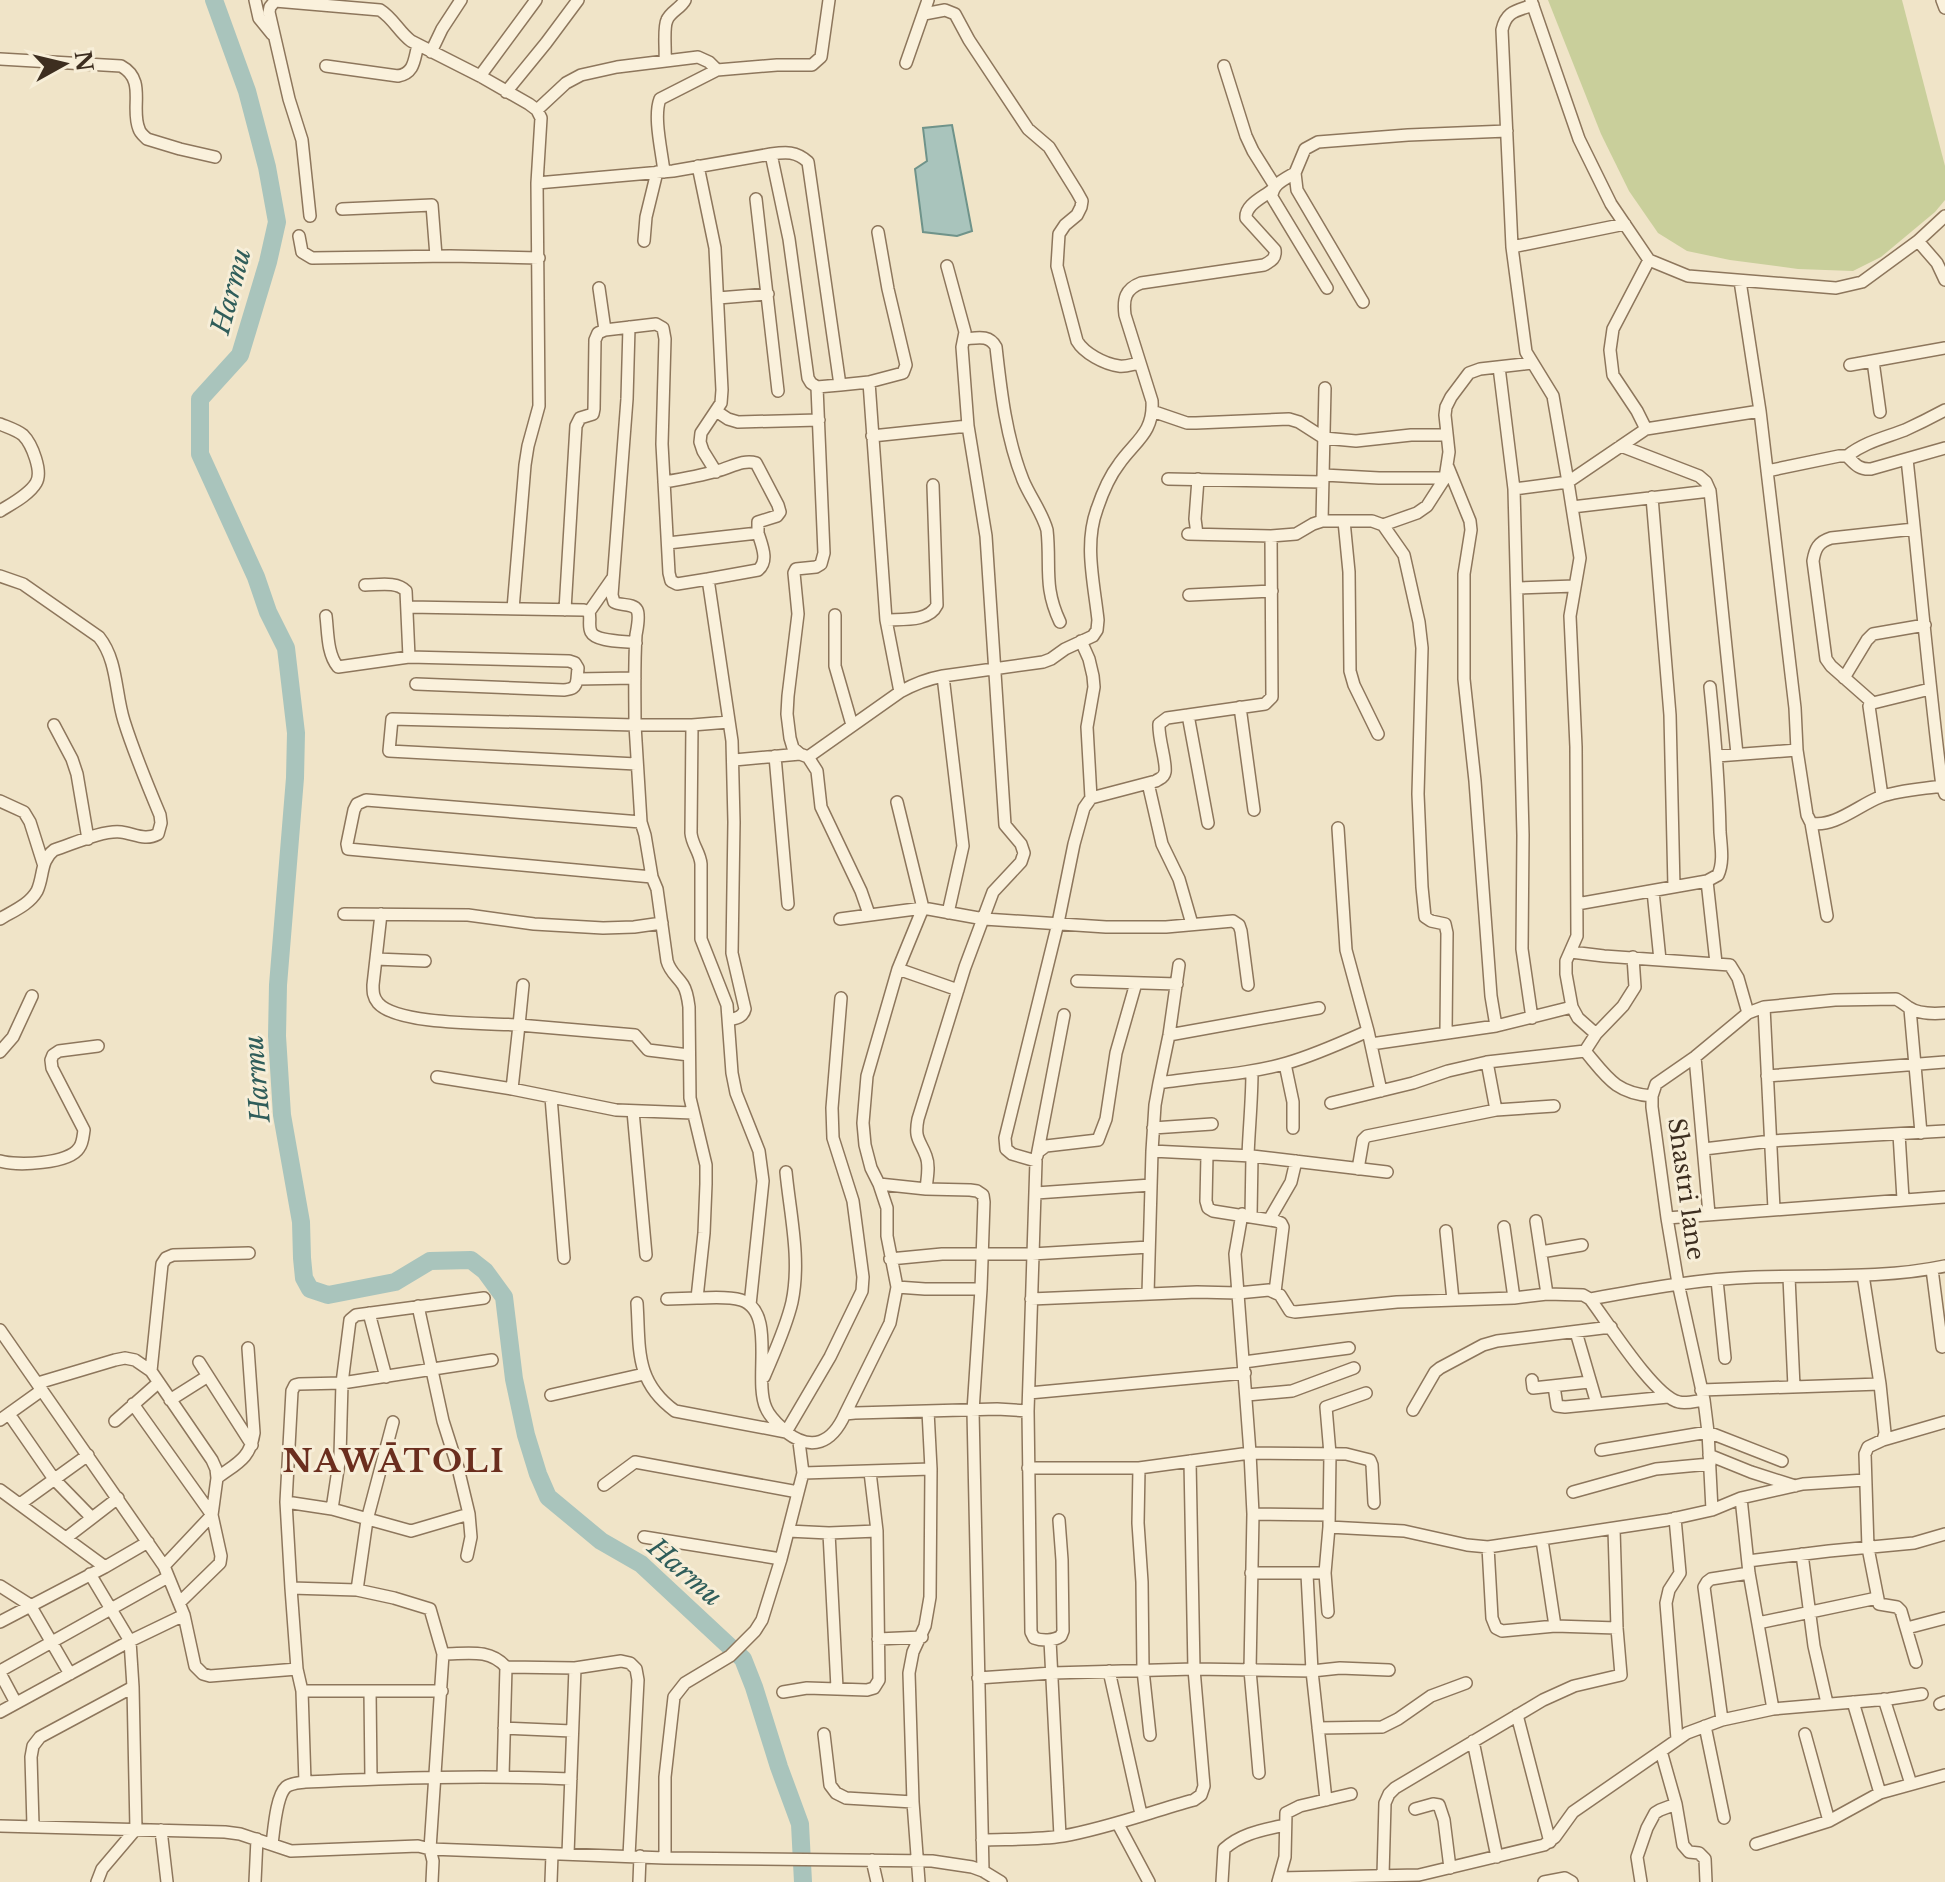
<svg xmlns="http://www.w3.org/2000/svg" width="1945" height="1882" viewBox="0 0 1945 1882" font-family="'Libre Baskerville',serif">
<rect width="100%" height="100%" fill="#f0e4c8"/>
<path fill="#c9cf9b" d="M1548,0h354l43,166v34l-10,12 -54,45 -28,14 -55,-2 -68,-9 -43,-9 -29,-18 -29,-42 -28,-57z"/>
<path fill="#a9c4bc" stroke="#6f938a" stroke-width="2" d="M952,125l20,106 -15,5 -34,-4 -8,-63 12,-8 -4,-33z"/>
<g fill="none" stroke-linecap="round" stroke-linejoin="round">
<path stroke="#a9c4bc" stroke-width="18" d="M214,0l33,91 20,76 10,55 -9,40 -28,93 -40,44v55l56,123 12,35 18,36 10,85 -1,45 -17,207 -1,51 5,79 19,107 1,36 2,20 6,11 18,6 67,-13 35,-21 41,-1 14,11 19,26 10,82 12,56 12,39 10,23 53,44 40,23 102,95 11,28 25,80 21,57 3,58"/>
<g stroke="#8d765c" stroke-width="14">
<path id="minor" d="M255,0l4,18 13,16
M1531,0l48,139 32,65 38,56 39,16 148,12 26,-6 56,-41 27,-25
M1942,0l3,8
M924,14l21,-4 10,4 14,26 59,89 21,18 28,45 5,9 -1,6 -4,8 -12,10 -6,9 -2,32 20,75c7,12 27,23 42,25 7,1 14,-2 21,-3
M431,52l11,-23 19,-29
M0,59l121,7c26,14 9,42 18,63 1,4 5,7 8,10l33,10 35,8
M665,60c1,-10 -2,-32 2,-40 3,-8 14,-12 18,-20
M906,63l22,-63
M326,66l72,10c17,-3 16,-17 20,-31
M1224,66l22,70 7,15 22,35
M480,76l56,-76
M506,92l40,-49 32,-43
M537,110l29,-27 15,-8 36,-8 81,-10 11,5 8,8
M771,154l18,85 19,139 3,5 6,4
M698,166l17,82 7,142 -1,13 -20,30 -1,9 3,9 13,21
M664,172c-2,-20 -11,-55 -4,-73l57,-29 60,-5h35l9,-8 8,-57
M1295,173c-10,6 -23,11 -23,24l55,91
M537,183l136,-12 98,-17c15,-2 25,-3 37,8l32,223 29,-3
M756,199l22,192
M342,209l90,-4 4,51
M310,216l-8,-76 -13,-41 -20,-87 1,-5 5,-6 105,9c13,8 19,22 31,31l69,35 49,28 8,6 4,8 -4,65 2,223 -11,40 -3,19 -12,144
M878,232l10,57 18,76 -3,8 -34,9 17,238 14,72
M299,236l3,16 10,6 138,-2 89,2
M644,241l2,-24 11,-45
M1918,241l19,22 8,17
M1512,247l113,-23
M1740,281l20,130 35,297 2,42 10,65 4,8c23,5 48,-18 69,-26 19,-7 42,-8 62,-11
M599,288l6,42
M718,298l50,-4
M1363,302l-66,-112 -2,-17 10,-24 13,-7 90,-7 99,-4
M629,327l-2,72 -15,196 2,7c6,4 19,1 23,8 3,6 0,19 -1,25 -2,30 -1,60 -1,90h57l37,-3
M964,339c13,-1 25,-5 32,8 5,45 10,90 27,133 7,17 19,32 24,50 4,36 -4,56 13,92
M1873,361l7,51
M1850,365l95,-17
M1499,367l15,122 9,346 -1,114 10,69
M840,385l-23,2 7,166 -3,11 -5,3 -20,2 -2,4 4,41 -10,82 -1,18 3,24 3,10 7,6 8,3 9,14 4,36 40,84 8,23
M716,411l12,8 10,3 81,-2
M1152,411l35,12h9l93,-4 10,3 25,16 32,3 55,-6h36
M0,424c7,3 17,6 23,11 9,9 20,37 13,48 -7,12 -25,21 -36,28
M1646,429l-9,-18 -24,-36 -3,-25 3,-21 36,-69
M872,436l96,-10
M1621,446l78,30 7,6 4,9 27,263
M1847,456c18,-14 37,-18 58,-26 13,-6 27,-13 40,-20
M1907,459c12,109 21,218 35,327l3,8
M1448,467l22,54 1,9 -7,44v105l11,102 16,215 5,30
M1767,471l72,-15h8c8,8 12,14 24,13l74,-21
M1324,475l55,3h66
M1168,479l155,3
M664,482c18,-3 36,-6 53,-11 13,-3 26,-12 39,-8l22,42 2,7 -3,4 -19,6v11
M1514,489l54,-7 -15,-86 -27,-44 -14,-105 -10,-217c4,-19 14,-19 31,-25
M1652,497l18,218 4,172
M1572,507l138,-16
M1322,521l3,-133
M1344,521l5,51 1,99 4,14 24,49
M1383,525l34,-12 10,-7 18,-28 4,-26 -4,-37 1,-8 5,-10 18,-24 11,-4 52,-6
M1188,534l83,2 25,-2 17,-10 9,-3h50l11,4 21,30 15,67 3,26 -4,146 4,93 3,30 6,4 14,3 2,9 -1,99
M1197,534l-2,-15 3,-40
M668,543l90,-10c4,13 11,28 0,37l-50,9
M0,576l23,8 76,53c19,24 16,56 25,84 10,32 23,63 36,94l1,8 -3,11c-13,7 -23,0 -37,-2 -19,-2 -48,12 -67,18 -14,11 -10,26 -17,41 -8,14 -24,20 -37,28
M365,585c13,0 32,-4 41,6l3,66
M1518,588l57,-2
M1189,595l83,-4
M408,607l176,3 5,2c2,7 -1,14 2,20 5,10 34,9 45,11
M565,610l11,-184 4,-8 13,-4 1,-5 1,-69 3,-7 7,-3 51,-6 7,4 2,11 -3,105 7,129 2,8 6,3 31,-5 24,162 2,81 -2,131 13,56c-2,8 -8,9 -16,11
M589,612l23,-33
M835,615v51l17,59
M326,616c2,16 1,38 12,51l71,-10 160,4 6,2 3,5 -1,11 58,-1
M886,620c17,-1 43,2 51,-15l-4,-120
M1081,641l8,18 4,17 1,11 -7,40 4,71
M943,676l20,170 -15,67
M1844,678l23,-38 6,-6 52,-9
M416,684l148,6c8,-1 12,-2 13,-11
M1873,703l-42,-37 -5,-7 -13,-98c2,-12 5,-19 18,-23l83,-9
M1240,707l14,103
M1188,715l20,108
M54,725l18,34 5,15 11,65
M692,725l-1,108c1,12 9,19 10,31v75l26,66 5,68 4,20 23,58 4,30 -13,124
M775,756l13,148
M1717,756l80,-6
M808,757l92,-65c14,-8 27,-13 43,-16l100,-14 8,-3 14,-10 28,-13 4,-6 1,-10c-4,-37 -14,-76 -1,-111 5,-15 12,-32 22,-45 16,-23 35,-31 33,-63l-27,-86c-2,-16 0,-26 16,-32l123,-18c7,-4 12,-6 11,-15l-29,-32c-1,-13 16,-20 26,-28
M734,760l66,-6
M636,764l-247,-13 3,-32 243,6 6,97 4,13 7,42 5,12 10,72c3,11 10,15 16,24 4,6 5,14 6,22l1,91 16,67v19l-2,49 -7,65c14,0 30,-2 44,2 36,11 12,80 25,108 4,10 13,17 20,24l44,-75 32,-66 1,-14 -10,-76 -20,-63 -1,-30 9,-110
M1148,783l14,61 17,35 13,45
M1882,796l-13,-90 4,-3 57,-14
M0,801l24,11 6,10 13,41
M641,822l-275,-22 -9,4 -3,6 -7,34 1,5 304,28
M1811,823l16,93
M1338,828l8,122 22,81 13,60
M1707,881l9,82
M1653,891l7,69
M1577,904l130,-23 11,-6c6,-13 3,-29 2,-43 -1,-48 -5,-97 -10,-145
M344,914l124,1 66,9 69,4 31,-1 28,-4
M381,914l-8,71c0,7 0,12 5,18 19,22 110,20 141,22l4,-40
M840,919l83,-11 61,11 122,8h60l67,-6 6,4 2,6 7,54
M1571,952l33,4 126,9 8,13 10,35
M376,959l49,2
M898,969l60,21
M1077,981l100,3
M1764,1007l10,202
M1910,1009l11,124
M1596,1034l-18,-16 -6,-11 -6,-33v-13l11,-25 -1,-189 -6,-131 10,-58 -12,-76 78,-53 114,-18
M1169,1035l150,-27
M1371,1044l125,-18 76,-19
M1585,1051c22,26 30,42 67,45
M0,1052l13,-15 19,-41
M1695,1057l14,157
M1487,1062l9,48
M1285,1064l8,38v26
M1767,1076l178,-14
M437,1077l75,12 104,21 77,3
M1159,1083l10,-48 10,-70
M512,1089l7,-64 116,10 13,15 41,5
M551,1097l13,161
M1331,1103l82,-20 35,-12 39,-9 98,-11 11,-17 27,-28 12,-19 -2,-30
M633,1111l13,144
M1153,1128l59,-4
M1899,1134l4,65
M1704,1149l67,-8 174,-10
M1152,1151l100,5 135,16
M1038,1152l8,-6 52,-6 8,-21 10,-66 20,-70
M1207,1155l-1,46 2,7 5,3 63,10 5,2 2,4 -8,65
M1037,1156l27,-141
M1248,1156c1,-28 4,-56 4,-85
M0,1161c17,5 69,3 79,-13 4,-5 4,-12 5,-18l-32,-62 -1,-8 2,-5 6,-4 39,-5
M1358,1169l5,-29 4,-4 129,-26 58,-4
M879,1184l47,5 44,1 7,1 6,4 1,7 -3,87 -8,122 10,460
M926,1189c1,-11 4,-23 0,-33 -6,-16 -12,-17 -8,-37l47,-152 28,-75 28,-30 3,-9 -3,-9 -16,-19 -19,-289 -18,-110 -6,-79 3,-15 -18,-66
M1036,1193l115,-8
M1242,1214l-7,40 15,199 3,61 -3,156 9,103
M1251,1216l1,-60
M1667,1218l278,-21
M1269,1220l22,-38 5,-21
M1536,1221l11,73
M1504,1227l10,71
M1446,1231l7,69
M1541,1252l41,-7
M890,1259l52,-5h90l117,-7
M1932,1269l10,78
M1863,1275l17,109 5,49 -2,7 -15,7 -3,7 3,94 11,56 18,3 4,4 15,51
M1789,1277l5,110
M1717,1280l8,78
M897,1287l28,2h56
M1148,1294l4,-143 3,-46 4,-22c43,-7 87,-8 128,-20 28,-8 54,-20 81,-32
M667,1299l30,-1
M1031,1299l166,-7 41,1 31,-3 11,5 10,16 5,1 102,-10 117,-4 33,-4 36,1 7,4c17,22 64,98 89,103 7,2 17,-1 25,-2
M1590,1299c55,-10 109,-20 165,-22 61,-2 129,2 190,-11
M637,1303c3,45 -3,78 38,108l111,21c26,20 46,11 59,-18l10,-1 142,-4 31,2
M418,1306l25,115 15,47 11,46 2,23 -4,19
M369,1313l17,64
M0,1330l164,236 20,49 11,51 8,8 7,2 87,-7
M1576,1332l21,72
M199,1362l53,83
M1244,1362l105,-14
M151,1371l11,-107 4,-6 7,-3 76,-2
M764,1377c10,-24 22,-49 28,-75 9,-43 -2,-88 -6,-130
M1532,1380l1,8 56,-6
M38,1383l77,-23 10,-2 10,2 16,11 61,89 4,9 1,9 -5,37 -48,51
M1554,1386l3,20 8,1 103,-10
M1701,1390l179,-6
M1029,1393l216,-20
M551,1395l93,-21
M1247,1395l45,-4 62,-23
M170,1400l38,-24
M133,1404l79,111 9,41 -1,7 -41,40
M1413,1410l22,-38 5,-4 43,-23 14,-4 114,-14
M9,1414l45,65 38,39
M845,1414l45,-91 7,-36 -10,-51v-28l-8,-24 -8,-16 -6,-23 -2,-22 4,-47 31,-107 25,-61 -26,-106
M0,1420l42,-30
M115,1421l43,-38
M1883,1440l62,-18
M1601,1450l107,-18 74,29
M1709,1455l42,17 44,14
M1028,1468h111l111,-15 96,1 24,6 2,5 2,38
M1139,1468l-1,55 4,59 1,88 7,65
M803,1473l128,-4
M217,1478c20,-15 33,-19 37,-45l-6,-85
M604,1485l31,-23 163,30
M0,1490l105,77
M1573,1492l83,-23 54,-5
M1741,1498l8,75 24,136
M286,1502l46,7 79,22 58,-17
M20,1504l68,-49
M332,1509l8,-53 2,-73 8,-63 6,-5 128,-17
M1712,1510l-4,-78 -4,-32 -26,-117 -11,-65 -15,-111v-11l4,-12 39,-27 53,-44 16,-6 71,-7 61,-1c4,2 8,5 12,8 10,7 25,7 37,6
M1253,1514l76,1
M1675,1518l5,55 -11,17 -3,13 11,136
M1059,1520l3,40 1,71 -2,5c-7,5 -19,5 -27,2l-3,-6 -3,-221 8,-250 -24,-7 -6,-5 -1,-11 53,-215 16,-79 10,-36 7,-10 65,-17c4,-3 8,-3 9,-9 2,-9 -7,-34 -6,-48l8,-6 98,-14 7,-7 -1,-161
M1329,1527l75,4 63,14 21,2 179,-27 45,-10 29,-12 62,-14 62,-4
M788,1531l41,2 48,-2
M829,1533l8,155
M644,1537l137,22
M66,1538l52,-40
M1542,1540l13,86
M1488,1547l4,71 4,10 6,3 53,-5 62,2
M1802,1554l12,92 13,57
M1748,1561l81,-10 85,-8 31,-9
M1251,1573h74
M90,1574l40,67 3,46 3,142 -34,40 -5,13
M1307,1574l5,97 14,129
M0,1586l30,19 40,69
M291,1588l66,2 37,8 36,11 13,45 -13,195 235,9v-81l9,-80 11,-14 45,-27 25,-25 7,-11 19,-61 22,-86 -4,-31
M357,1590l10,-70 26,-98
M1328,1612l-3,-39 4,-46 1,-73 -4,-47 40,-14
M0,1622l105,-55 43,-25
M1758,1623l119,-25
M1907,1628l38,-10
M878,1639l44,-2
M1050,1640l10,196
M443,1654c24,0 46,-6 63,13l69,1 46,-7 9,2 6,6 2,11 -9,176
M0,1671l168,-94
M1109,1671l32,143
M0,1673l16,30
M978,1678l74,-5 142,-4 118,2 28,-3 49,2
M302,1691h140
M370,1691l1,88
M783,1692l24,-4 60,2 7,-2 5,-8 -2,-149 -7,-59
M1884,1699l27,85
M1853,1702l27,91
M1940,1704l5,-2
M0,1712l130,-71 54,-26
M1517,1715l33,127
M1722,1720l-18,-133 3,-5 4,-3 38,-6
M1705,1726l19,92
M504,1728l68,3
M1318,1728l64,-1 16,-8 33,-23 35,-13
M824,1734l6,51 6,8 10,5 67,4 -4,-129 4,-21 12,-26 5,-29 1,-128 -3,-58
M1805,1734l24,87
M1473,1741l24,116
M1661,1751l15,53 7,41 6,7 10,1 6,6 1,23
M503,1776l3,-109
M305,1782c89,-4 177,-7 266,-3
M913,1802l6,80
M1415,1809l18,-5 6,1 5,15 6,48
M1118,1824l31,58
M33,1825l-2,-68 2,-11 7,-9 93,-50
M0,1826l225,6 15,2 51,17 127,-5 12,3 3,12 -1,21
M161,1830l6,52
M982,1840c26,-1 55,0 81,-4 45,-8 87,-24 131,-36l7,-5 3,-9 -10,-117 -4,-208
M272,1844c2,-14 4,-48 14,-57 5,-4 12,-4 19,-5l-3,-91 -5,-22 -6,-81 -5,-86 6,-111 3,-6 4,-1 43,-1 150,-23
M1756,1844l73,-23 51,-28 65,-18
M568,1854l7,-186
M665,1858l267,3 40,6 11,4 18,11
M872,1860l5,22
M1383,1875l2,-72 4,-9 6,-6 148,-88 31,-14 47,-11 -4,-47 -3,-99
M1279,1878l140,-3 125,-30 11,-8 18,-25 114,-79 35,-13 51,-11 116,-10 33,-5
M255,1882l2,-43
M551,1882l1,-28
M639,1882l1,-26
M1222,1882l2,-33c18,-16 39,-19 61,-24
M1278,1882l7,-25 1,-44 14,-7 51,-12
M1544,1882l21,-4 7,4
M1641,1882l-4,-25 10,-29 8,-15 5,-3 16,-6"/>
</g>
<use href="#minor" stroke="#faf1dc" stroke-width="11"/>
</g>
<g text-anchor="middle" stroke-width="6" stroke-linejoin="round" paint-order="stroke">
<g font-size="24" fill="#3d2e20" stroke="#f7eed8">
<text transform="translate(1686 1189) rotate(82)" y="8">Shastri lane</text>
</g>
<g font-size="26" font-style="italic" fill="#2f5d5a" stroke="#f7eed8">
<text transform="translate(231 291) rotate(-75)" y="9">Harmu</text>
<text transform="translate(257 1079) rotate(-95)" y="9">Harmu</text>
<text transform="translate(685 1572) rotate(41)" y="9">Harmu</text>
</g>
<g font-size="32" font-weight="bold" letter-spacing="2" fill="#6b2e1e" stroke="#f7eed8">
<text x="394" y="1472">NAWĀTOLI</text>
</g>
</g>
<g transform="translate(64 64) rotate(82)" stroke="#f7eed8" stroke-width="6" paint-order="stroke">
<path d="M0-6L14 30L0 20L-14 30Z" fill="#3d2e20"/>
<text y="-12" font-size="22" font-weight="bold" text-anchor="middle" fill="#3d2e20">N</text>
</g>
</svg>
